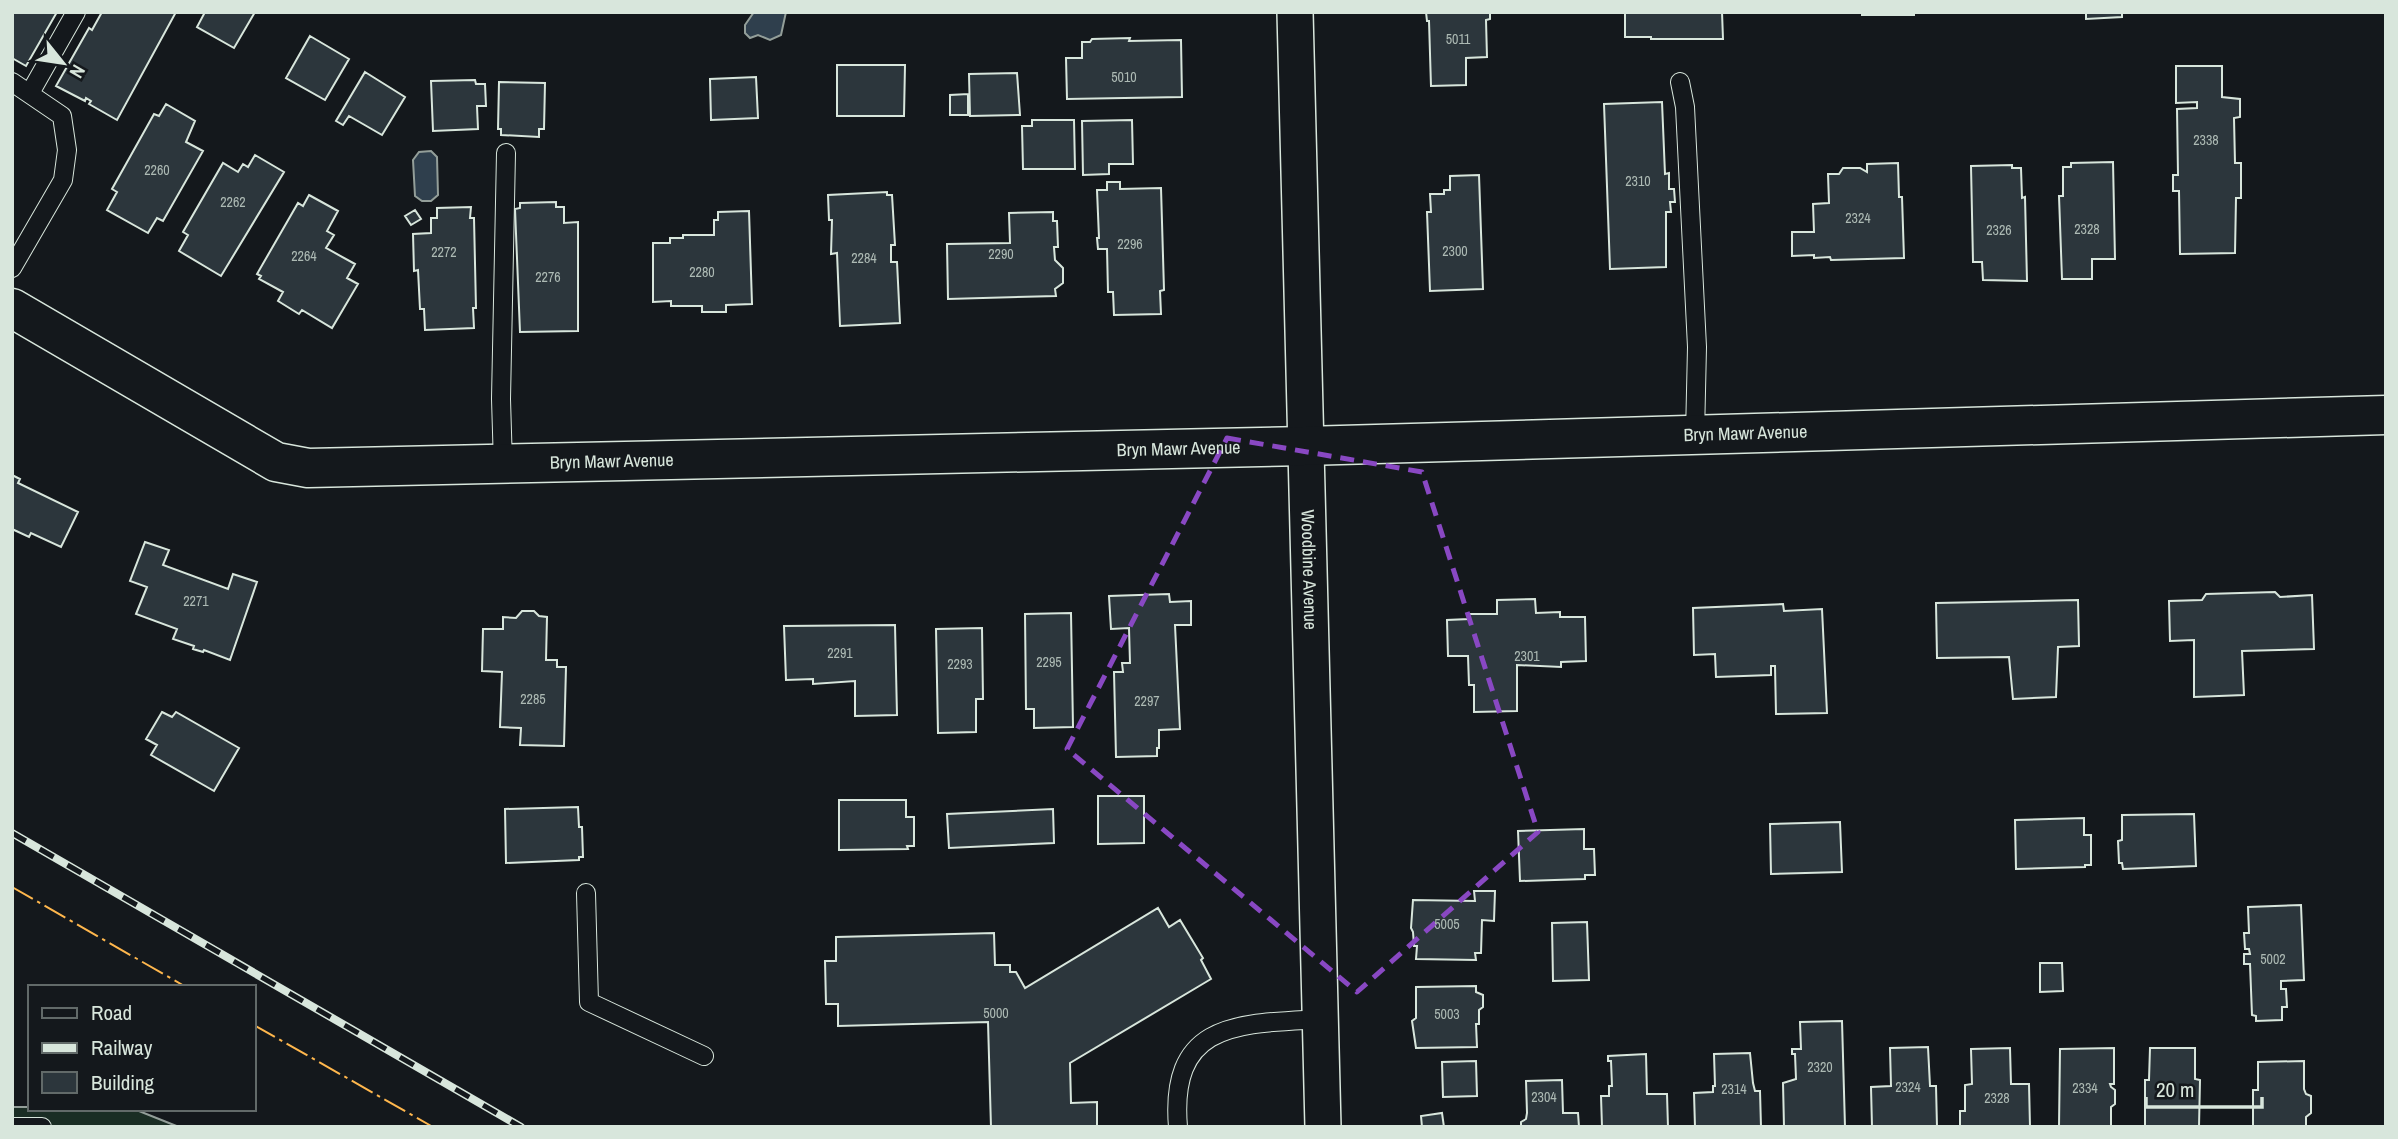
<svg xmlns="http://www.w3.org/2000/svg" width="2398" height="1139" viewBox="0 0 2398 1139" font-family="'Archivo Narrow',sans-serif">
<rect width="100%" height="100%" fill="#14181c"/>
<path fill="#1a2d24" stroke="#939e99" stroke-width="2" d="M12,1107h18v2h104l45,18h-167z"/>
<path fill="#2f3f4d" stroke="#939e99" stroke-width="2" d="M754,12h32l-5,23 -11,5 -12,-5 -8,3 -5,-5v-8z
M431,151l6,6 1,38 -7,6h-9l-7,-5 -2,-36 6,-8z"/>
<path fill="#2c363c" stroke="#d8e6dc" stroke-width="2" d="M12,12h45l-31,54 -14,-8z
M102,12h74l-59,108 -28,-16 2,-3 -5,-3 -1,3 -29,-15 33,-58 3,2z
M205,12h50l-21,36 -37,-21z
M1426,12h64v7l-4,1 1,37 -21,1v27l-35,1 -2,-65h-2z
M1625,12h97l1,27h-72v-2h-26z
M1862,12h52v3h-52z
M2086,12h36v5l-36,2z
M310,36l39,23 -24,41 -39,-22z
M1130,38l-1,3 52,-1 1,57 -115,2 -1,-41h16v-16h8l2,-3z
M837,65h68l-1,51h-67z
M2176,66h46v31l18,2v18l-6,1 1,45h6v35h-5l-1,55 -55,1 -1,-63h-6v-16h5l-1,-66 20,-1v-6l-21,1z
M365,72l40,25 -23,38 -33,-19 -6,9 -7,-4z
M1017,73l3,42 -50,1 -1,-42z
M756,77l2,41 -47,2 -1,-41z
M475,80l1,4h9l1,22h-9l1,23 -45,2 -2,-50z
M499,82l46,1 -1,46h-5v8l-38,-2v-6h-3z
M968,94v21h-18v-20z
M1662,102l3,72 4,-1v16h5l1,13h-5l1,10h-5v55l-56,2 -6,-165z
M166,104l29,17 -9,21 17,9 -40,70 -6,-3 -9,15 -41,-23 10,-18 -5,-3 42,-75 5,2z
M1032,120h42l1,49h-52l-1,-43h10z
M1132,120l1,44h-24v10l-26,1 -1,-54z
M255,155l29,17 -63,104 -42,-25 9,-16 -5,-3 40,-69 15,9 5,-8 5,3z
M2113,162l2,97h-23v20h-30l-3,-83h4v-29h8v-4z
M1898,163l1,34h3l2,61 -73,2 -1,-3 -16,1v-3l-22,1v-24h22l-1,-28 16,-1 -1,-29h11l4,-6h17l7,4v-8z
M2012,165v3h9l1,30 3,-1 2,84 -44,-1 -1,-18h-9l-2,-96z
M1479,175l4,114 -53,2 -3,-79h4l-1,-18h14v-4h6v-14z
M1107,182h13v7l41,-1 3,102 -4,1 1,23 -47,1 -1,-23h-5l-1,-43h-9l-1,-11h2l-2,-48h10z
M887,192v3h5l3,50h-4v17h6l3,61 -60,3 -3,-73 -6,1 1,-34h-3l-1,-25z
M309,195l29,16 -11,20 7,4 -8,13 29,16 -8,14 11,6 -26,44 -30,-18 -3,4 -21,-13 5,-9 -24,-13 2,-3 -4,-2 41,-71 5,3z
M556,202v5h8v16l14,-1v109l-58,1 -5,-123 5,-1v-5z
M471,207l-1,11h4l2,90h-3l1,20 -49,2 -1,-21h-4l-2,-39 -4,1 -1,-37 18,-1v-15h6v-10z
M415,210l6,9 -10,6 -6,-9z
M749,211l3,93 -26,1v7h-24v-6h-31v-5l-18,1v-59h17v-5h13v-3h31v-15h4v-8z
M1053,212v9h4l1,26h-4l1,13 8,8v15l-8,6 1,7 -108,3 -1,-55 63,-1 -1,-30z
M12,475l8,4 -2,4 60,29 -17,35 -30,-14 -2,4 -17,-8z
M145,542l24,8 -6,15 65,24 5,-15 24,8 -27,78 -26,-10 -1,2 -10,-3 1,-3 -21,-7 4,-10 -41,-15 11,-27 -17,-6z
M2275,592l5,5 32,-2 2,54 -72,2 2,44 -50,2v-57l-24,1 -1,-40 33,-1 4,-6z
M1169,594l1,8 21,-1v24h-16l5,104 -21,1v18h-2v8l-41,1 -2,-85h9l-1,-9h8l-1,-35 -18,1 -2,-33z
M1535,599l1,14 24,-1v5h25l1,44 -25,1v5l-44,-2v46l-43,1v-27h-5l-1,-29h-20l-1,-36 22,-1v-5h28v-14z
M2078,600l1,46 -21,1 -2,50 -43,2 -4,-42 -72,1 -1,-55z
M1783,604l1,7 38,-2 5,104 -51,1 -1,-48h-4v9l-55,2 -1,-23 -21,1 -1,-47z
M522,611h12l5,5 8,1 -1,43h11v7h9l-2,79 -44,-1 1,-17 -21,-1 2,-55 -20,-1 1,-42h20v-12l13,1z
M1071,613l2,114 -39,1v-19h-8l-1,-95z
M895,625l2,90 -42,1v-35l-42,3v-5l-27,1 -2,-54z
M982,628l1,71h-7v33l-38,1 -2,-104z
M162,712l10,5 4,-5 63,36 -25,43 -63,-36 6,-10 -11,-6z
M1098,796h46v47l-46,1z
M839,800h67v17h8v29h-7l1,3 -69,1z
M578,807l1,20h3l1,30h-4v3l-73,3 -1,-54z
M1053,809l1,34 -105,5 -2,-34z
M2194,814l2,52 -73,3 -1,-6h-3l-1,-22 4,-1v-25z
M2084,818v17h7v30h-6v2l-69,2 -1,-49z
M1840,822l2,50 -71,2 -1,-50z
M1584,829v20h10l1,26h-10v4l-65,2 -2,-50z
M1474,891h21l-1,30 -12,-1 -1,33h-6l1,7 -60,-1 1,-13h-3l-1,-14 -2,-4 2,-28 62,1z
M2301,905l3,75 -23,1v8h5l1,18h-5v13l-26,1v-5l-4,-1 -2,-51h-6v-10h6l-1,-5h-4l-1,-16h5l-1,-26z
M1158,908l11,19 11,-7 23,38 -2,2 10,19 -141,84 1,40 26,-1v25h-106l-3,-105 -150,4v-22h-12l-1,-43h11v-24l158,-4 1,32h15v7h6l9,16z
M1587,922l2,58 -36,1 -1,-58z
M2040,963h22l1,28 -23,1z
M1476,986v6l7,3v12l-4,3v14h-3l1,23 -61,1 -4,-27 4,-3v-31z
M1842,1021l3,106h-61l-1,-44 13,-4 -1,-25h-3v-5h9l-1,-27z
M1928,1047l2,39h6l1,41h-65l-1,-40 20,-1 -1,-38z
M2010,1048l1,36h18l1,43h-70v-16h5v-26l7,-1 -1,-35z
M2114,1048v36h-4l1,3 4,3v14l-4,3v20h-52l1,-78z
M2150,1048h45v31l5,1 -1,47h-54v-47h4z
M1750,1053l3,30 2,8h5l1,36h-66l-1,-34 19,-1v-6h2l-1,-32z
M1646,1054l1,40h20l1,33h-66l-1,-31h8v-10h3l-1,-25h-3v-5z
M1476,1061l1,35 -34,1 -1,-35z
M2304,1061v28l2,5 5,2v17l-5,4v10h-53v-37h5v-28z
M1562,1080l1,33h15l1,14h-58v-5l5,-3 1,-6 -1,-32z
M1442,1113l2,14h-22l-1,-11z"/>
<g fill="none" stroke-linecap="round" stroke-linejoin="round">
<g stroke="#d8e6dc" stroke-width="20">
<path id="lane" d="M12,82l50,34 5,34 -4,30 -51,88
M1680,82l5,25 12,240 -2,88
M30,93l46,-81
M503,465l-2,-66 5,-246
M586,893l3,109 115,54
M12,1127h30
M1178,1127c-9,-107 62,-103 143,-108"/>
</g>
<g stroke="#d8e6dc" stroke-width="38">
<g id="street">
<path id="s1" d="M1295,12l28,1115"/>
</g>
</g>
<g stroke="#d8e6dc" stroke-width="41">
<g id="secondary">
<path id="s2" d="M12,308l264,154 32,6 997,-22 1081,-31"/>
</g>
</g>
<use href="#lane" stroke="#14181c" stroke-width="18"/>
<use href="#street" stroke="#14181c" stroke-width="35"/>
<use href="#secondary" stroke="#14181c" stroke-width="38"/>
<g stroke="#d8e6dc" stroke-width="8">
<path id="rail" d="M12,833l509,294"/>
</g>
<use href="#rail" stroke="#14181c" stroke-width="5" stroke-dasharray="16" stroke-linecap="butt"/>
<path stroke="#ffb74d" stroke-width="2" stroke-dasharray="24 5 3.5 5" stroke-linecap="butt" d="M12,887l174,100
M254,1025l179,102"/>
</g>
<path fill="none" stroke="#8948c3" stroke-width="5" stroke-dasharray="14 9" stroke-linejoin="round" d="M1227,438l195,34 116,360 -181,160 -290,-243z"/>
<g text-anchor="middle" stroke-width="5" stroke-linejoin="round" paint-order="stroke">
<g font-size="14" fill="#adbab4">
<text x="1458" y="44">5011</text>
<text x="1124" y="82">5010</text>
<text x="2206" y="145">2338</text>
<text x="157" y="175">2260</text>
<text x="1638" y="186">2310</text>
<text x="233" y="207">2262</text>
<text x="1858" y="223">2324</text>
<text x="2087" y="234">2328</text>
<text x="1999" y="235">2326</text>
<text x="1130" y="249">2296</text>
<text x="1455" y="256">2300</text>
<text x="444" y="257">2272</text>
<text x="1001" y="259">2290</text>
<text x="304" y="261">2264</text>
<text x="864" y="263">2284</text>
<text x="702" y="277">2280</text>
<text x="548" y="282">2276</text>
<text x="196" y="606">2271</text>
<text x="840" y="658">2291</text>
<text x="1527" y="661">2301</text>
<text x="1049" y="667">2295</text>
<text x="960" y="669">2293</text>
<text x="533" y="704">2285</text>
<text x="1147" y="706">2297</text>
<text x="1447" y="929">5005</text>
<text x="2273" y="964">5002</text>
<text x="996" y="1018">5000</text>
<text x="1447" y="1019">5003</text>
<text x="1820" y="1072">2320</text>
<text x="1908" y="1092">2324</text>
<text x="2085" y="1093">2334</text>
<text x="1734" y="1094">2314</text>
<text x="1544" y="1102">2304</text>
<text x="1997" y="1103">2328</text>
</g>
<g font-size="18" fill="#d8e6dc" stroke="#14181c">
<text dy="6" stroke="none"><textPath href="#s2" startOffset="1776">Bryn Mawr Avenue</textPath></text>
<text dy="6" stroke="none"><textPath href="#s2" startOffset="1209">Bryn Mawr Avenue</textPath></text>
<text dy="6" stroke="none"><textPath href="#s2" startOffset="642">Bryn Mawr Avenue</textPath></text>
<text dy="6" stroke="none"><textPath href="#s1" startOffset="558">Woodbine Avenue</textPath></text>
</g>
</g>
<rect width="2398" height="1139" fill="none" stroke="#d8e6dc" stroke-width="28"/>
<rect x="28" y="985" width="228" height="126" fill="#14181c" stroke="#626a69" stroke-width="2"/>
<rect x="42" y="1008" width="35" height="10" fill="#14181c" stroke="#626a69" stroke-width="2"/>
<text x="91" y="1020" font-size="21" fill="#d8e6dc">Road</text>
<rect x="42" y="1043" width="35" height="10" fill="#d8e6dc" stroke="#626a69" stroke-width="2"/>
<text x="91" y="1055" font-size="21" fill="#d8e6dc">Railway</text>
<rect x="42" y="1072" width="35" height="21" fill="#2c363c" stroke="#626a69" stroke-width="2"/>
<text x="91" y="1090" font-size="21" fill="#d8e6dc">Building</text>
<g transform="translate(63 63) rotate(120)" stroke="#14181c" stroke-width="5" paint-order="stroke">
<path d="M0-5L12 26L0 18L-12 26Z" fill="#d8e6dc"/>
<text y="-10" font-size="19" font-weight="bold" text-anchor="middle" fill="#d8e6dc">N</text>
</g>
<path d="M2146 1097v10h116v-10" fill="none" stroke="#d8e6dc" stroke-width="3.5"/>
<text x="2156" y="1097" font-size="21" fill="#d8e6dc" stroke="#14181c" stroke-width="5" paint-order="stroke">20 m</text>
</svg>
